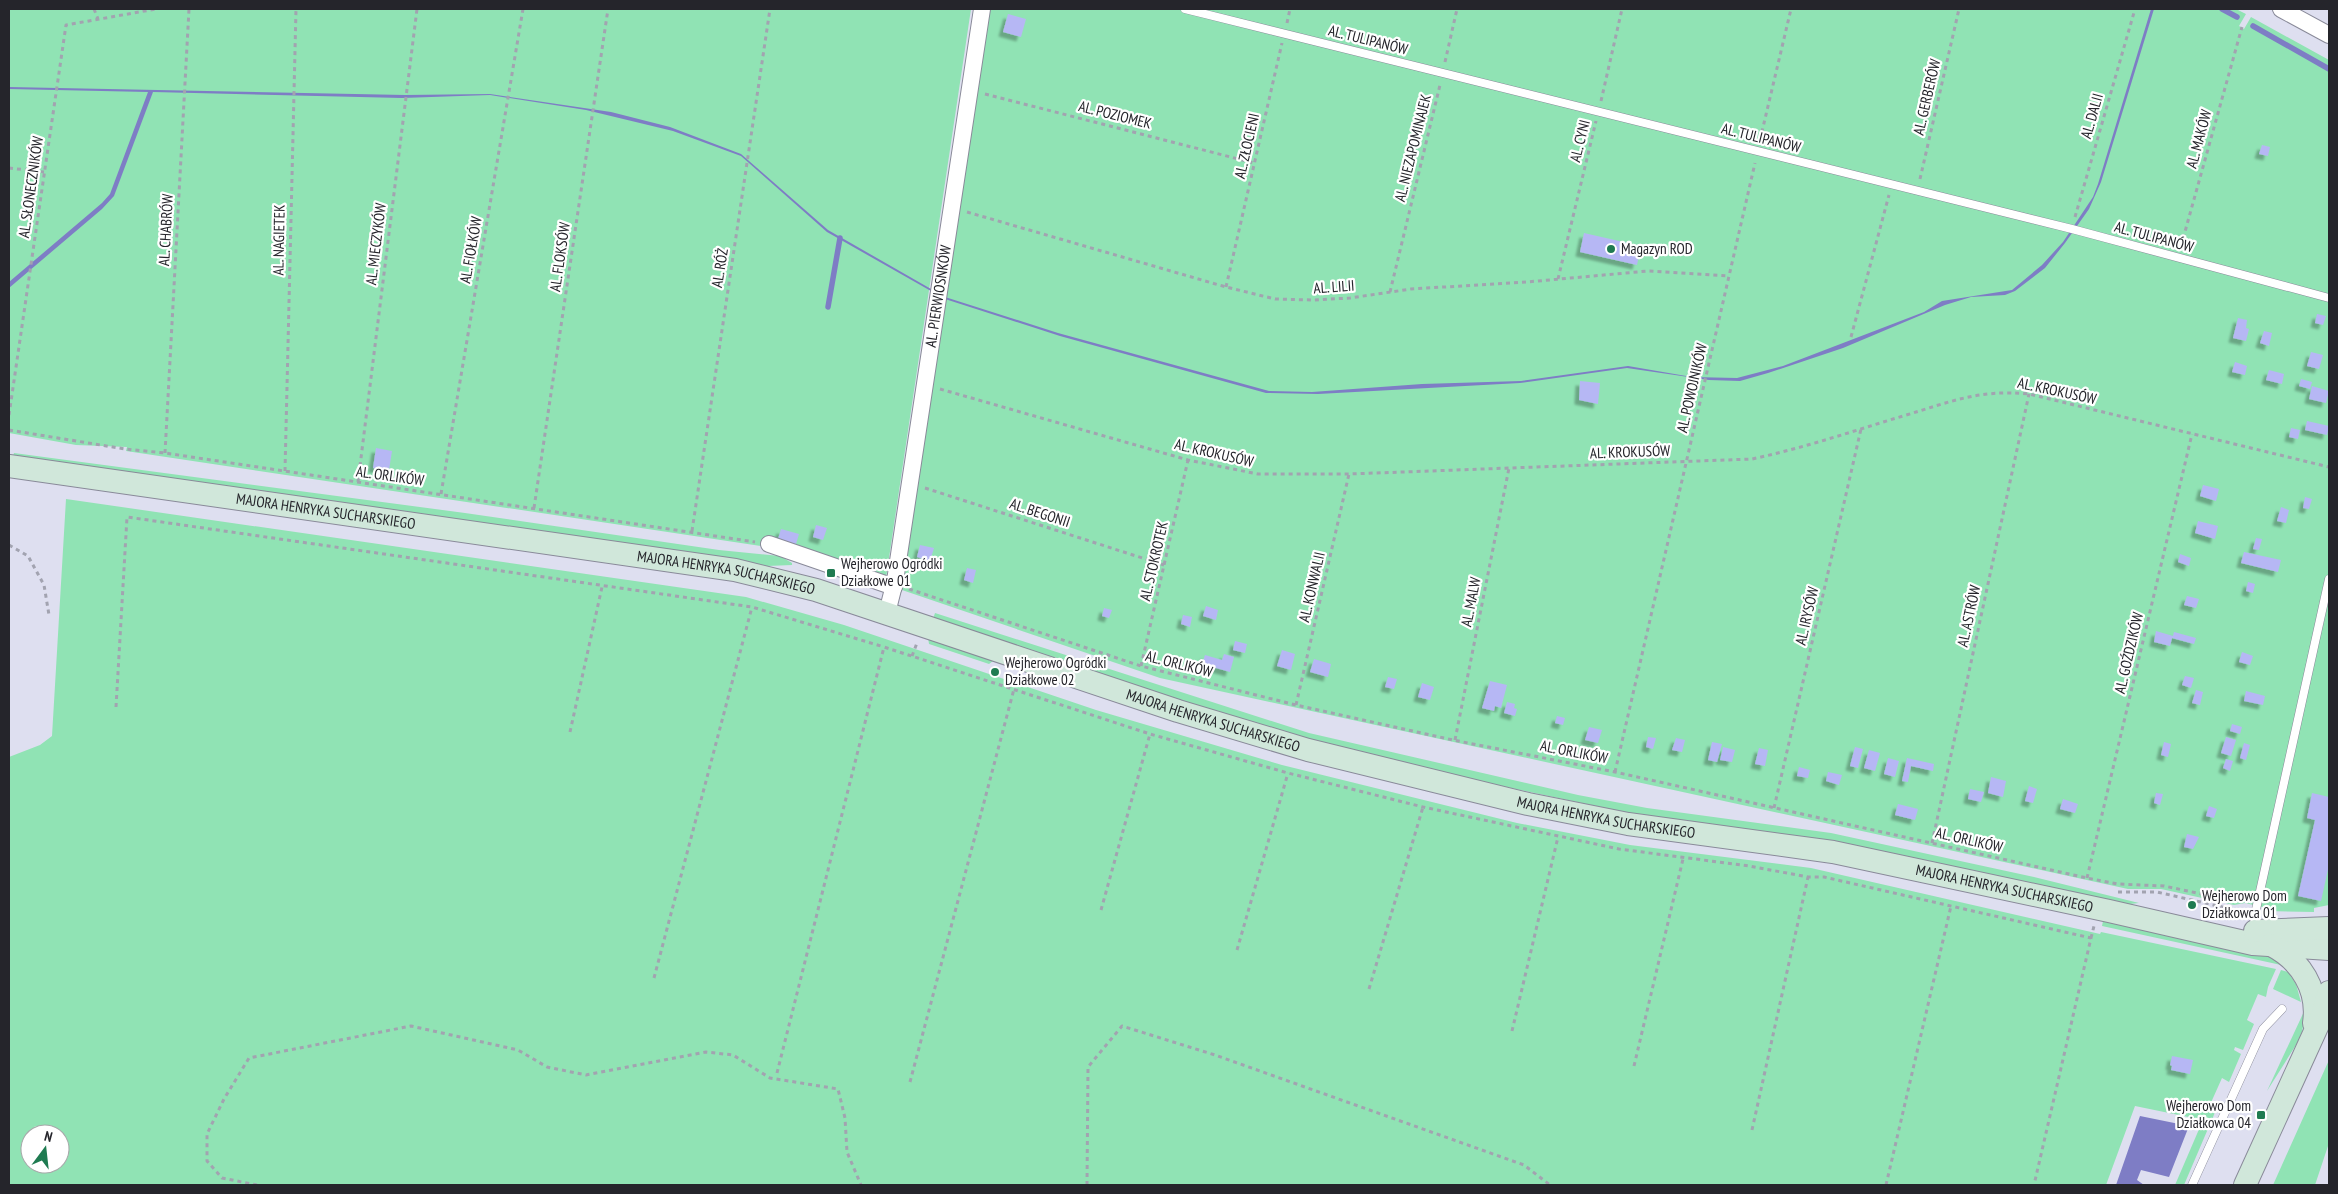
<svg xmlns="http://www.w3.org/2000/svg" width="2338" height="1194" viewBox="0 0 2338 1194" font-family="'PT Sans Narrow',sans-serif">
<defs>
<filter id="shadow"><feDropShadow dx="-4.5" dy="4.5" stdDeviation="1" flood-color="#0004"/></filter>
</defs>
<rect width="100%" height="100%" fill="#dedff0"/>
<path fill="#90e3b4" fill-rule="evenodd" d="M9,9h962l-85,569 -118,-31 -642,-96 1,-4 -51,-2 -67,-12z
M988,9h1248l10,5 -7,12 5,3 7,-12 78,43v845l-15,3v4l-47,-1 -1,-3 -21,-5 -11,2 -73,-16h-33l-968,-211 -258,-88 2,-6 -3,-1z
M14,453l451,60 254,37 61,6 12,7v2l-25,1 -754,-110z
M66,499l680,98 98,28 252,85 186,55 235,58 113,22 181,23 289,66 1,-2 175,37 -8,18 -2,10 -8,-3 -11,26 7,4 -11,26 -8,-3 -1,3 7,4 -12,28 -7,-4 -13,29 7,3 -32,75h-9l28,-65 -68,-14 -29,79h-2097v-428l31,-12 12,-9zM30,1134h30v30h-30z
M935,613l374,120 269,62 69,13 184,25 203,44 105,26 -18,2c-270,-50 -541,-95 -807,-164 -129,-33 -255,-80 -381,-122z
M928,637l59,21 6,3 -4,3 -60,-20z
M2103,921l154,28 33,18 -188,-41z
M2281,970l7,2 8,12 5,18 -28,-13z
M2307,1005l-6,32 -34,54z
M2329,1060v83l-14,42h-42z"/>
<path fill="#7e7dc5" d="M2151,9h3l-53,173 -12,27 -24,34 -20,25 -30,23 -10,4 -34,2 -26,8 -102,43 -75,25 -28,8 -31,-1 -82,-12 -107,15 -202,11 -52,-1 -206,-57 -115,-37 -118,-67 -86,-76 -68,-25 -87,-21 -96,-15 -88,3 -249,-6 -39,104 -12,13 -93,79v-6l93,-79 8,-9 38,-102 -139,-3v-2l396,8 85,-1 121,18 59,15 71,27 87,76 117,67 113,36 211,58 43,1 110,-8 99,-3 107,-15 64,11 45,1 46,-12 141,-54 18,-11 70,-11 30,-25 21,-23 30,-45 5,-13z
M2140,1116l49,10 -20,51 -28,-7 -4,10 7,5h-28z"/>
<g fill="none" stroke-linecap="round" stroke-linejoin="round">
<path stroke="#7e7dc5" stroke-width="5.5" d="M2222,9l15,8
M2253,26l76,43
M828,307l12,-69"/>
</g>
<path fill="#b6b7f4" filter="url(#shadow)" d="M1008,14l18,5 -5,18 -18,-5z
M2262,145l8,2 -2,9 -9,-2z
M1584,233l57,13 -4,19 -57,-13z
M2317,314l9,2 -3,9 -8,-2z
M2238,318l9,2 -1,8 3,1 -3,12 -13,-3z
M2264,331l8,2 -3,13 -9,-3z
M2311,352l12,3 -4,14 -12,-3z
M2235,362l12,4 -2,9 -13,-3z
M2269,370l15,4 -2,10 -16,-4z
M2301,379l11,3 -2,7 -11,-3z
M1580,381l20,2 -2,21 -19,-4z
M2312,386l17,5 -3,12 -17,-4z
M2307,421l22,5 -2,9 -22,-5z
M2291,428l9,2 -2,9 -9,-2z
M376,448l16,3 -3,19 -16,-2z
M2203,485l16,4 -3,12 -16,-5z
M2305,497l7,2 -3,10 -6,-1z
M2281,507l8,3 -3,13 -9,-2z
M2198,521l20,5 -3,13 -20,-6z
M816,525l11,3 -4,12 -10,-3z
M781,529l18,5 -3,10 -18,-5z
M2256,538l6,1 -3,11 -6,-1z
M920,545l14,3 -4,13 -13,-4z
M2244,552l37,8 -3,12 -37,-9z
M2180,554l11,4 -2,8 -11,-4z
M967,568l9,2 -3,13 -9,-3z
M2248,582l7,2 -2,9 -7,-2z
M2187,596l12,3 -3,9 -12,-3z
M1206,606l12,4 -2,10 -13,-4z
M1104,608l8,2 -3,8 -7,-2z
M1183,615l9,2 -2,10 -9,-3z
M2156,631l17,5 1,-4 22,6 -2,6 -22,-6 -2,8 -16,-4z
M1235,641l12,3 -2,9 -12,-3z
M1282,650l13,4 -4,16 -14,-4z
M2242,652l11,4 -3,9 -11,-3z
M1224,654l10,3 -4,15 -28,-8 3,-9 17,5z
M1314,659l17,5 -3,13 -18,-5z
M2185,676l9,2 -3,10 -9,-3z
M1388,677l9,2 -3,10 -9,-2z
M1490,681l17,4 -6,23 -6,-2 -1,5 -12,-3z
M1422,683l12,4 -4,13 -12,-3z
M2196,690l7,2 -3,13 -8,-2z
M2246,691l19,5 -2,9 -19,-4z
M1507,702l8,2 -1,4 3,1 -2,7 -11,-3z
M1557,716l8,2 -2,7 -8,-2z
M2232,724l10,3 -2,7 -10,-3z
M1589,727l13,3 -4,13 -13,-3z
M1648,737l8,1 -3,11 -7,-2z
M2226,737l10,3 -5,16 -10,-3z
M1676,738l9,2 -3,12 -10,-2z
M1712,742l10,2 -5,18 -9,-2z
M2164,742l7,2 -3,13 -7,-2z
M2244,743l6,2 -4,15 -6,-2z
M1723,747l12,3 -3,12 -12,-2z
M1855,747l8,2 -5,19 -8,-2z
M1759,748l9,2 -3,16 -10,-2z
M1869,750l11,3 -5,18 -11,-3z
M1888,758l11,3 -4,16 -11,-3z
M1907,758l27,6 -1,7 -22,-5 -3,16 -6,-1z
M2226,759l7,2 -3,10 -7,-3z
M1799,767l11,3 -2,8 -11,-2z
M1828,772l14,3 -3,10 -13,-4z
M1991,777l15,4 -3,16 -15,-4z
M2029,786l8,3 -4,14 -8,-2z
M1970,789l14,3 -3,10 -13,-3z
M2156,793l7,1 -3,11 -6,-2z
M2312,793l17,4v68l-8,36 -23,-5 17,-76 -8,-2z
M2063,799l15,5 -3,9 -15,-4z
M1898,804l20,5 -3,11 -20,-5z
M2209,806l8,3 -3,9 -8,-2z
M2187,834l12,3 -6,12 -9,-2z
M2172,1056l21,4 -3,14 -19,-4 1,-4 -2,-1z"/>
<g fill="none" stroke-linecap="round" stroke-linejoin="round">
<g stroke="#898a99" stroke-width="9">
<path id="lane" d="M1185,9l887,220 257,69
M2254,929l1,-15 74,-335
M2192,1185l71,-156 19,-20"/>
</g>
<g stroke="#898a99" stroke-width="18">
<g id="street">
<path d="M2281,9l48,26"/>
<path d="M769,544l125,43"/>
<path id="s1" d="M887,613l8,-32 87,-572"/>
</g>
</g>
<g stroke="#898a99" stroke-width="24">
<g id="secondary">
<path id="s2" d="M9,466l726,104 81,20 362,121 130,39 220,54 100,20 205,28 276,59 144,33 76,5"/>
<path d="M2255,931l74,-3"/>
<path d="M2271,945c30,15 48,45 43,78"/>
<path d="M2245,1185l77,-169 7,-24"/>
</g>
</g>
<path stroke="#a2a3b0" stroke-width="3" stroke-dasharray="4 4" stroke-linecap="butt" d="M94,9l4,10
M1287,23l3,-14
M1445,62l12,-53
M985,94l269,69
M1601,101l21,-92
M1760,140l31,-131
M9,168l35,4
M1920,179l39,-170
M967,212l259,75 49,12 38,1 37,-2 61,-9 116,-7 121,-11 81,5
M2075,217l60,-208
M2181,246l61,-219
M1558,279l38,-158
M1226,287l56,-244
M1390,292l50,-207
M1851,337l38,-142
M940,389l248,71 70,14h91l403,-15c52,-11 101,-28 151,-43 47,-14 76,-27 126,-22l300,73
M9,415l57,-390 90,-16
M9,430l116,19 40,4 590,89
M165,453l24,-444
M285,471l11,-462
M358,482l59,-473
M925,488l239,77
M441,494l82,-485
M534,508l74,-499
M692,531l78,-522
M9,545l19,11 16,29 5,30
M909,589l232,77 155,39 157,35 162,32 472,106 31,6 46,2 71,15 12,-1
M912,656l5,-13
M1141,666l47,-206
M1296,705l53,-231
M116,707l11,-190 625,90 132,40
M570,732l32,-145
M1455,740l54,-272
M1615,772l140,-609
M1774,808l87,-379
M1932,843l97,-449
M2087,878l105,-444
M2118,892h39l87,20
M1101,910l49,-176
M2091,938l3,-12
M1237,950l51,-177
M654,978l98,-371
M1369,989l54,-182
M1512,1031l46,-194
M1634,1066l49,-207
M777,1073l107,-426 266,87 138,39 135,34 196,42 130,17 59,11h16l267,61 -57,247
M910,1082l104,-393
M1752,1130l56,-253
M257,1185l-35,-7 -15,-17v-27l17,-35 25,-41 162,-32 107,24 29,17 39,8 120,-23 27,3 37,23 68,11 7,29 2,34 14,33
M1087,1185l1,-118 34,-41 93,29 309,110 26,20
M1886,1185l65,-279"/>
<use href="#lane" stroke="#fff" stroke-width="8"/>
<use href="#street" stroke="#fff" stroke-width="16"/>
<use href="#secondary" stroke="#d0e7da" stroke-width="22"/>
</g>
<g fill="#1f7b51" stroke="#fff" stroke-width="2">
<circle cx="1611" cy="249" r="5"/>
<rect x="826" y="568" width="10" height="10" rx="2.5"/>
<circle cx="995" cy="672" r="5"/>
<circle cx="2192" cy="905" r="5"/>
<rect x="2256" y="1110" width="10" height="10" rx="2.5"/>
</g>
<g text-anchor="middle" stroke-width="4.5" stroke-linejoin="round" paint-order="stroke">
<g font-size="15" fill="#25252b" stroke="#fff">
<text transform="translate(1368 40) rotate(14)" y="5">AL. TULIPANÓW</text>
<text transform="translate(1927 97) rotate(-77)" y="5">AL. GERBERÓW</text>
<text transform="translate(1115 115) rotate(14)" y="5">AL. POZIOMEK</text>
<text transform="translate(2092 116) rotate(-74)" y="5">AL. DALII</text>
<text transform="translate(1761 138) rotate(14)" y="5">AL. TULIPANÓW</text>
<text transform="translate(2199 139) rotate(-75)" y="5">AL. MAKÓW</text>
<text transform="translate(1580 141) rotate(-76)" y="5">AL. CYNI</text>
<text transform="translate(1247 146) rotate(-77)" y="5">AL. ZŁOCIENI</text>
<text transform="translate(1413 148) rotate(-76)" y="5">AL. NIEZAPOMINAJEK</text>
<text transform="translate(31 187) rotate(-82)" y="5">AL. SŁONECZNIKÓW</text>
<text transform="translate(166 230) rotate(-87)" y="5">AL. CHABRÓW</text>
<text transform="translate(2154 237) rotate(15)" y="5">AL. TULIPANÓW</text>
<text transform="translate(279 240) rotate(-89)" y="5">AL. NAGIETEK</text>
<text transform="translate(376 244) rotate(-83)" y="5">AL. MIECZYKÓW</text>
<text transform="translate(471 250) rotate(-80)" y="5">AL. FIOŁKÓW</text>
<text transform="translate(560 257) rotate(-82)" y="5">AL. FLOKSÓW</text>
<text transform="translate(720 268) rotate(-81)" y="5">AL. RÓŻ</text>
<text transform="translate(1334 287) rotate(-4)" y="5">AL. LILII</text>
<text dy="5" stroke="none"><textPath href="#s1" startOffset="321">AL. PIERWIOSNKÓW</textPath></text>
<text transform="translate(1692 388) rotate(-77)" y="5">AL. POWOJNIKÓW</text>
<text transform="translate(2057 391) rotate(12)" y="5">AL. KROKUSÓW</text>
<text transform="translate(1630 452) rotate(-2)" y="5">AL. KROKUSÓW</text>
<text transform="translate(1214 453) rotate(13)" y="5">AL. KROKUSÓW</text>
<text transform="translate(390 476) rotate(8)" y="5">AL. ORLIKÓW</text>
<text dy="5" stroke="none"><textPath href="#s2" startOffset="320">MAJORA HENRYKA SUCHARSKIEGO</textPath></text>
<text transform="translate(1040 513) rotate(18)" y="5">AL. BEGONII</text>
<text transform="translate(1154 561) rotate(-77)" y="5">AL. STOKROTEK</text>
<text dy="5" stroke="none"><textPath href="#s2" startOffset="725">MAJORA HENRYKA SUCHARSKIEGO</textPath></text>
<text transform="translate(1312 587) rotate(-77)" y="5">AL. KONWALII</text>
<text transform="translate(1471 602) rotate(-79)" y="5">AL. MALW</text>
<text transform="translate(1807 616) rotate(-77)" y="5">AL. IRYSÓW</text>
<text transform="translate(1969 616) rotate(-78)" y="5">AL. ASTRÓW</text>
<text transform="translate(2129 653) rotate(-77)" y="5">AL. GOŹDZIKÓW</text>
<text transform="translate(1179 664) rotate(14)" y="5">AL. ORLIKÓW</text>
<text dy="5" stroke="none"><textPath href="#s2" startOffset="1235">MAJORA HENRYKA SUCHARSKIEGO</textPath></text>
<text transform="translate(1574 752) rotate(11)" y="5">AL. ORLIKÓW</text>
<text dy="5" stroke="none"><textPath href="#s2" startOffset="1640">MAJORA HENRYKA SUCHARSKIEGO</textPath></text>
<text transform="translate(1969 840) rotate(13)" y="5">AL. ORLIKÓW</text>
<text dy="5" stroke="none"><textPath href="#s2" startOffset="2045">MAJORA HENRYKA SUCHARSKIEGO</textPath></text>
</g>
<g font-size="15" fill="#25252b" stroke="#fff" text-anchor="start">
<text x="1621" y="254">Magazyn ROD</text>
<text x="841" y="569">Wejherowo Ogródki<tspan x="841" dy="17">Działkowe 01</tspan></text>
<text x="1005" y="668">Wejherowo Ogródki<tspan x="1005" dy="17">Działkowe 02</tspan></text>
<text x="2202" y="901">Wejherowo Dom<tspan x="2202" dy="17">Działkowca 01</tspan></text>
<text x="2251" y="1111" text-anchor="end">Wejherowo Dom<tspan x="2251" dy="17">Działkowca 04</tspan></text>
</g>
</g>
<rect width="2338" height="1194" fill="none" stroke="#25252b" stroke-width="20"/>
<g transform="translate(45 1149) rotate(15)"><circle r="24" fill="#ffffff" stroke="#a8a8aa"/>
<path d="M0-4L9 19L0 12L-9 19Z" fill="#1f7b51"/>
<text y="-8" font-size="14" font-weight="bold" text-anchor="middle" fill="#25252b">N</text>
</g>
</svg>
